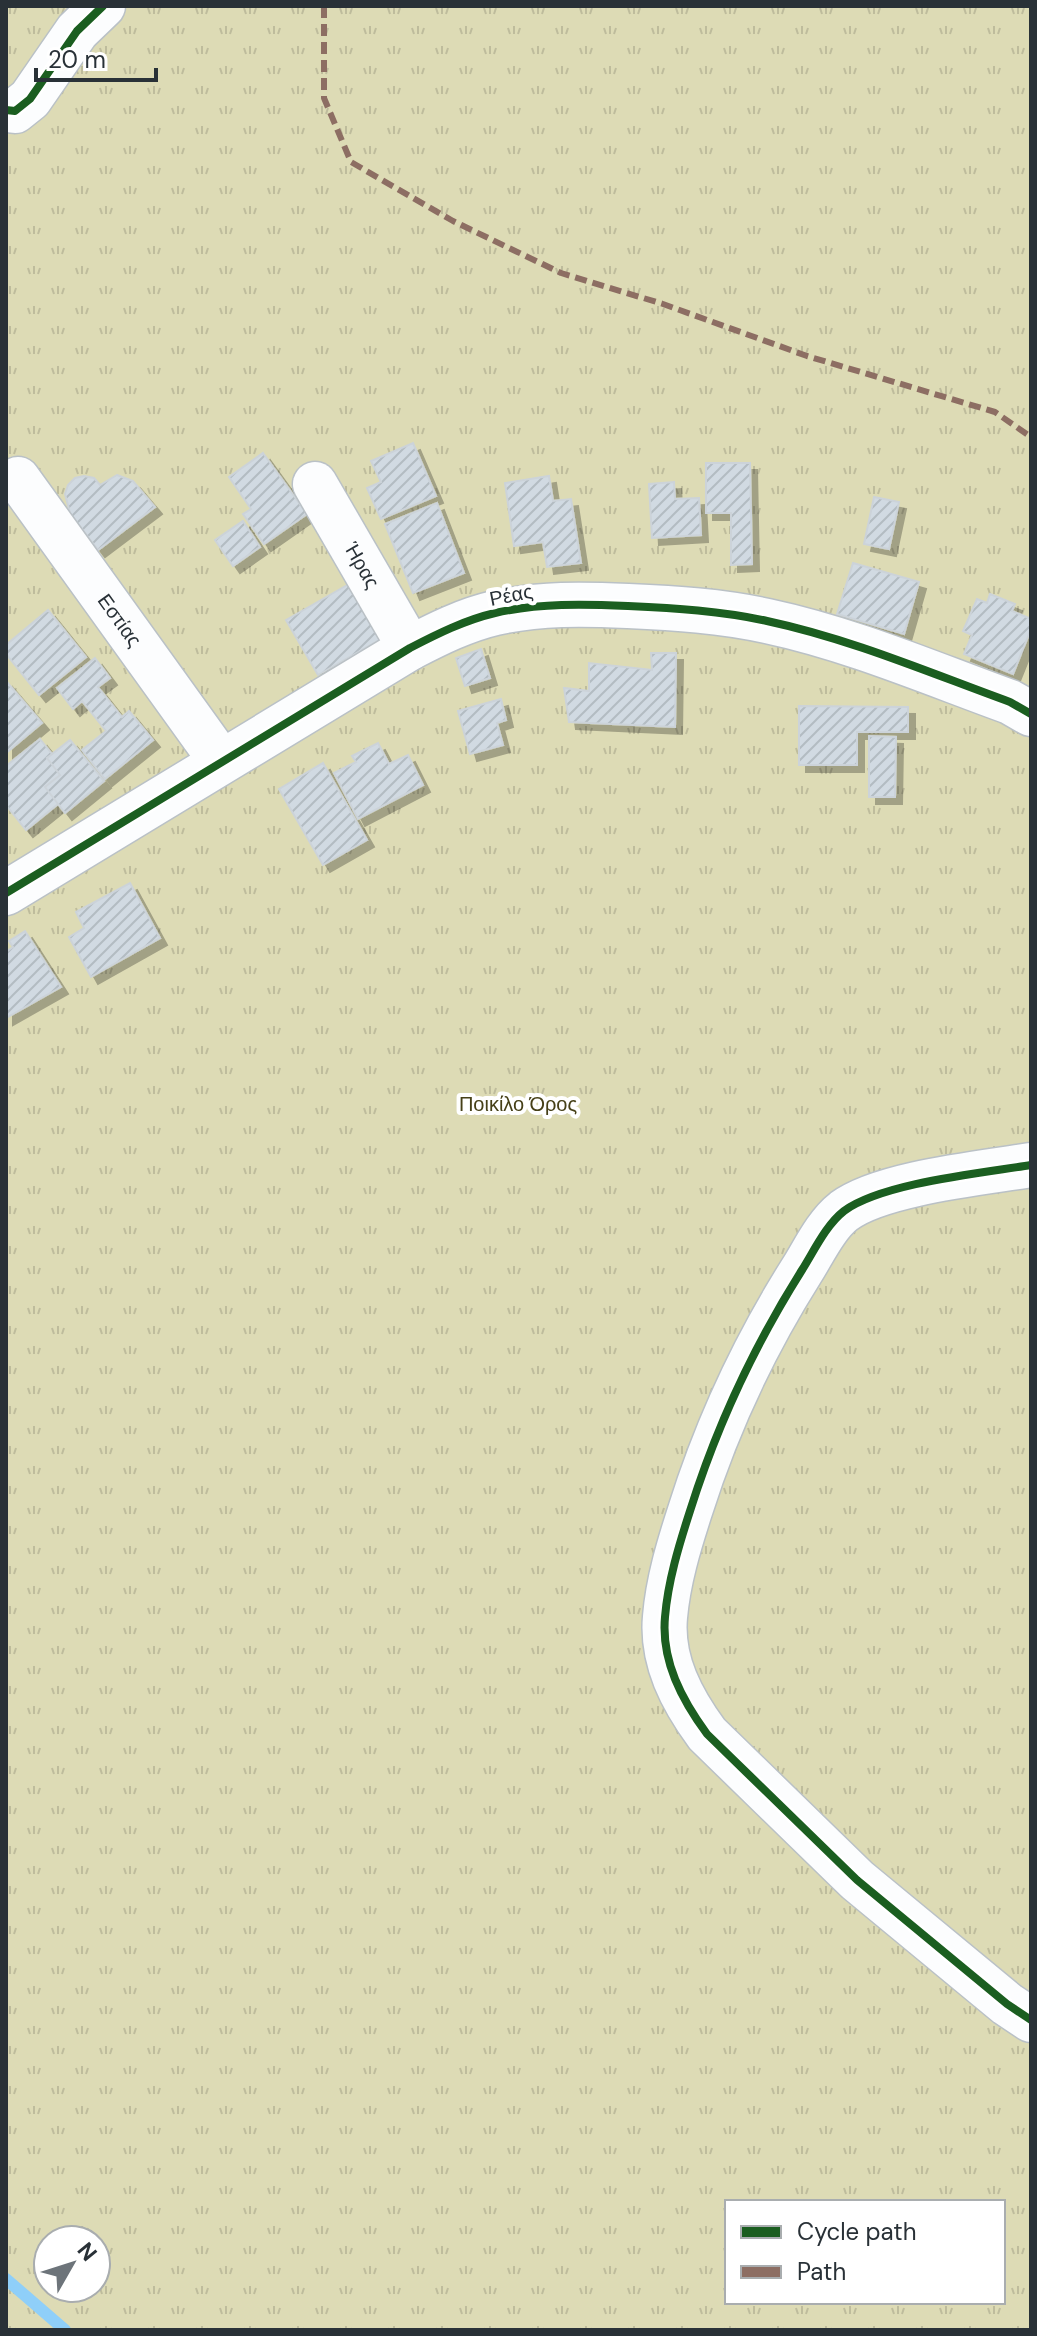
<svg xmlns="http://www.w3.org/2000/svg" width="1037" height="2336" viewBox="0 0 1037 2336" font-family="'DM Sans',sans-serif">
<defs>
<pattern id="park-tufts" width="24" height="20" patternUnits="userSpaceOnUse" patternTransform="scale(2)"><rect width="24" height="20" fill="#dddbb5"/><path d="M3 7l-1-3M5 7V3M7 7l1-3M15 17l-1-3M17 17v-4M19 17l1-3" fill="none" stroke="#bebc9c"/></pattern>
<pattern id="building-hatch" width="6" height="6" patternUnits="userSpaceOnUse" patternTransform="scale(2)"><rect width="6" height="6" fill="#d1dae2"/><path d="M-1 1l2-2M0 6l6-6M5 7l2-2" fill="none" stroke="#b3bcc2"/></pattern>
<filter id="shadow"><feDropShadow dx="7" dy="7" stdDeviation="0" flood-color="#0004"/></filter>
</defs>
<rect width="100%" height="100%" fill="#eaf1f6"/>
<path fill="url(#park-tufts)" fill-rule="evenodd" d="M6,6h1025v2324h-1025zM727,2202h276v100h-276zM48,2240h48v48h-48z"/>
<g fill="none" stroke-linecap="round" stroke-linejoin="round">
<path stroke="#8fcff9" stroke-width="12" d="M6,2279l59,51"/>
</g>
<path fill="url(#building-hatch)" stroke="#ccd3d9" stroke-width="2" filter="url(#shadow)" d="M413,443l23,53 -55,23 -14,-31 14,-6 -10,-21z
M263,453l44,61 -43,30 -21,-30 8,-5 -22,-32z
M706,463h44l2,101 -21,1v-52h-25z
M117,475l16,6 22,26 -57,43 -28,-37 -5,-19 3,-9 7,-7 9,-2 10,2 6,7z
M549,476l4,25 18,-2 10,64 -34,4 -4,-25 -29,4 -9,-63z
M674,482l1,17 24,-1 2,37 -49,3 -3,-54z
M874,497l25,5 -10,47 -25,-5z
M437,503l27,70 -51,20 -28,-69z
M243,521l17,26 -27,19 -18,-26z
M853,563l66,19 -15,52 -67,-20z
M356,580l32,55 -70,40 -32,-55z
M990,594l25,10 -3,7 19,8v10l-18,45 -49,-20 8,-19 -9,-4 14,-32 10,4z
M48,610l38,47 -47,38 -33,-41v-9z
M481,649l9,29 -25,8 -9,-28z
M651,653h25l-1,74 -106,-5 -5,-34 25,3v-28l63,7z
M95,658l15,20 -12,9 24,30 7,-6 24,29 -48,39 -23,-29 24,-19 -24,-30 -9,8 -16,-21z
M6,681l36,42 -36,30z
M501,699l5,21 -9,3 6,22 -33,9 -12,-43z
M799,706l109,1v25h-51v33h-58z
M869,736l27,1 -1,60h-26z
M40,739l12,15 -5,4 13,17 -15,12 13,17 -32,26 -20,-25v-39z
M70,740l34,41 -39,32 -20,-26 15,-12 -13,-17z
M378,743l11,21 19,-9 15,30 -65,34 -24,-46 22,-11 -4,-6z
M323,763l44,77 -44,25 -44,-76z
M130,883l30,55 -69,39 -22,-40 15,-9 -8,-16z
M25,931l36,56 -55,31v-66l7,-5 -4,-6z"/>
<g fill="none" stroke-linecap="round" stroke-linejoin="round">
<g stroke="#bac1c6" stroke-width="47">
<g id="minor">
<path d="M6,110l9,1 15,-12 47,-68 26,-25"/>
<path id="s1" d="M18,479l203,282"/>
<path id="s2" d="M315,484l95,164"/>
<path d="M6,893l404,-245c27,-14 55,-28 85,-35 45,-10 88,-9 133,-7 46,2 94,5 139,15 84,18 163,52 243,81l21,12"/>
<path d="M1031,1165c-49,8 -149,18 -187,46 -18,14 -30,40 -42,59 -48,76 -85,155 -112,241 -11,34 -22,70 -25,106 -4,44 17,83 42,117l150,146 150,124 24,16"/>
</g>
</g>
<use href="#minor" stroke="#fcfdfe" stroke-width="44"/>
<path stroke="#8d6e63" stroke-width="6" stroke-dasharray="12 6" stroke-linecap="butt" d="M324,6v92l27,64 102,59 108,52 102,31 144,52 188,56 36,25"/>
<g stroke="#fff" stroke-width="13">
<path id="cycleway" d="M6,110l9,1 15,-12 47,-68 26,-25
M6,893l404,-245c27,-14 55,-28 85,-35 45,-10 88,-9 133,-7 46,2 94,5 139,15 84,18 163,52 243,81l21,12
M1031,1165c-49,8 -149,18 -187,46 -18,14 -30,40 -42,59 -48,76 -85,155 -112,241 -11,34 -22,70 -25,106 -4,44 17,83 42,117l150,146 150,124 24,16"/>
</g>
<use href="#cycleway" stroke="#1b5e20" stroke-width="8"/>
</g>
<g text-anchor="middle" stroke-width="8" stroke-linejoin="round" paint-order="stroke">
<g font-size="20" fill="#293137" stroke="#fff">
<text dy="7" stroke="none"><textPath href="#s2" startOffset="94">Ήρας</textPath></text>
<text transform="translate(511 595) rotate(-11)" y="7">Ρέας</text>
<text dy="7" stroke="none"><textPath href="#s1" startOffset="174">Εστίας</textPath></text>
</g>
<g font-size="20" fill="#464018" stroke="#fff">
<text x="518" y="1111">Ποικίλο Όρος</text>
</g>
</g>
<rect width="1037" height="2336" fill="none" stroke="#293137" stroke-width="16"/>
<rect x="725" y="2200" width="280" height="104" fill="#ffffff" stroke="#a9adaf" stroke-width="2"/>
<rect x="741" y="2226" width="40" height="12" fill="#1b5e20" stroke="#a9adaf" stroke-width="2"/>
<text x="797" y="2240" font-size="24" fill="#293137">Cycle path</text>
<rect x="741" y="2266" width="40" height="12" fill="#8d6e63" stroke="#a9adaf" stroke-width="2"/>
<text x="797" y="2280" font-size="24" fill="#293137">Path</text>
<g transform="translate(72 2264) rotate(51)"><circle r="38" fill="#ffffff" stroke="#a9adaf" stroke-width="2"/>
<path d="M0-6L14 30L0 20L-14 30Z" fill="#6d747a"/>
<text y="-12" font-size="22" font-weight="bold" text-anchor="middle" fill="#293137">N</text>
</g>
<path d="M36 68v12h120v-12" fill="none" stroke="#293137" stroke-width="4"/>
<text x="48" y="68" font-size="24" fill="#293137" stroke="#ffffff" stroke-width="6" paint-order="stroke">20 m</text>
</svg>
